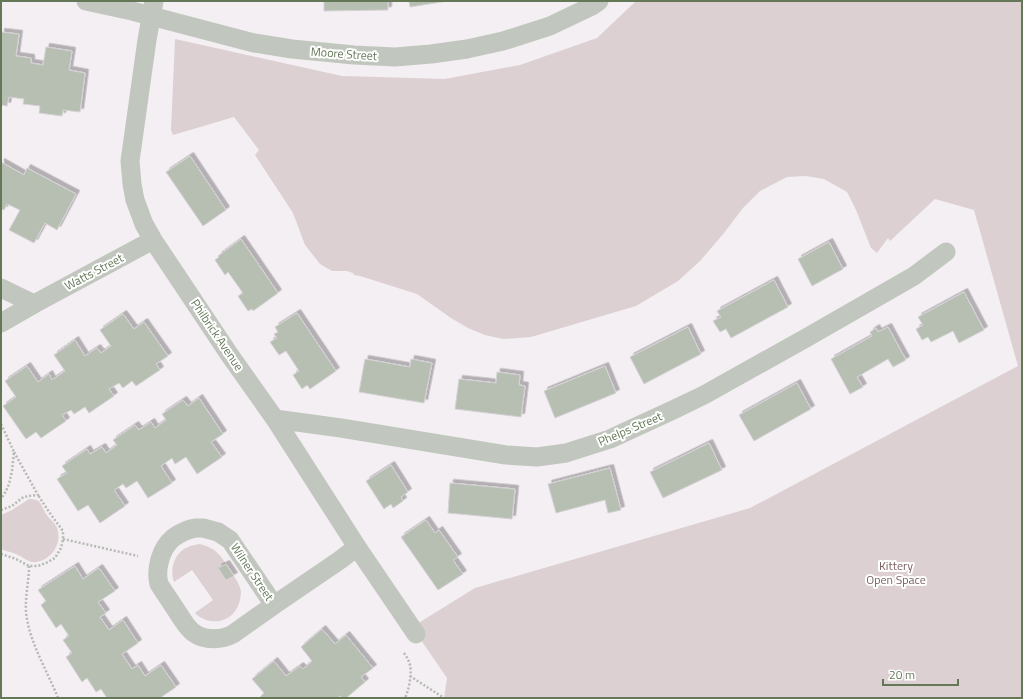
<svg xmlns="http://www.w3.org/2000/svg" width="1023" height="699" viewBox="0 0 1023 699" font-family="'Titillium Web',sans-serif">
<defs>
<filter id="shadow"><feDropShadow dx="3.5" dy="-3.5" stdDeviation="0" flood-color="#0004"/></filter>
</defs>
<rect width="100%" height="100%" fill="#f4eff3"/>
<path fill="#dcd0d2" d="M636,1h386v697h-578l3,-20 -35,-51 63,-39 275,-80 268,-142 -44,-156 -39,-11 -45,42 -2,-3 -11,15 -6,-5 -15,-38 -9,-18 -23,-13 -18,-3 -19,1 -27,14 -17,17 -19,25 -24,28 -22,20 -42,25 -105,31 -28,2 -18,-4 -17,-7 -17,-10 -34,-24 -57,-18 -6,-1 -1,-2 -6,-2h-15l-12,-7 -15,-19 -12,-32 -38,-58 4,-5 -25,-33 -61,18 -2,-5 4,-91 167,37 103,3 75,-14 77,-27z
M29,499c13,0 11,5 17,15 3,5 9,8 11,14 6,16 -7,35 -25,34 -5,-1 -9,-5 -14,-7 -5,-3 -11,-3 -17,-6v-34l11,-5z
M200,544c15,4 20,10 28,23 4,7 11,15 13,24 0,5 -1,10 -3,15 -8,18 -30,20 -43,7l18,-13 -21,-30 -18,12c-5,-13 1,-30 14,-35 4,-2 8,-2 12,-3z"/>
<path fill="#b7bfb3" stroke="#d5d2d5" filter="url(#shadow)" d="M324,1h64v9l-64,1z
M409,1h39l-38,6z
M1,32l18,2 -3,22 15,2v5l12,2 3,-18 26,4 -3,19 16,3 -5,39 -17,-2 -1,6 -23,-3 1,-7 -17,-2 1,-5 -15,-2 -2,9 -6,-1z
M190,156l36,54 -23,16 -37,-54z
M1,162l23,13 3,-7 49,26 -19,36 -12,-7 -11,20 -25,-13 11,-20 -13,-6 -3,6 -3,-1z
M241,239l37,54 -25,18 -1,-2 -4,2 -10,-15 5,-3 -15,-21 -3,3 -10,-15 4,-3 -1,-1z
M829,242l14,27 -31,17 -14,-27z
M774,280l14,27 -57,31 -5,-9 -6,3 -7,-11 8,-4 -4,-6z
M964,292l20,38 -25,13 -6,-12 -22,11 -3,-5 -6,3 -6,-11 7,-4 -5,-8z
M297,313l39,58 -26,18 -3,-4 -5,4 -9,-14 6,-4 -13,-20 -7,4 -9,-13 7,-4 -3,-4 4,-2 -3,-5z
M123,314l11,15 10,-7 24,34 -12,8 4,6 -24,16 -4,-5 -9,7 -4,-5 -10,6 5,7 -25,17 -4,-6 -11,7 -3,-4 -9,5 4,6 -25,17 -5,-6 -10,7 -23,-33 13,-9 -11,-16 22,-15 11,16 11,-8 3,6 13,-9 -11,-16 21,-15 10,16 12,-8 4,5 10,-7 -11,-16z
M688,327l13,27 -57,30 -14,-27z
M888,327l18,33 -13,7 -5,-8 -31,18 6,10 -13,7 -19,-35 41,-23 -2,-4 6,-4 2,4z
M365,359l45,8 1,-8 21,4 -8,40 -65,-11z
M605,366l11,27 -61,25 -11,-27z
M497,372l23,3 -1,10 6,1 -4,31 -66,-8 4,-30 37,4z
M797,383l14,26 -57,32 -15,-26z
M199,398l24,36 -12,8 11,15 -25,17 -11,-17 -11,7 -3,-6 -11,8 11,17 -24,15 -11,-17 -11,7 -3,-4 -9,6 11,16 -25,17 -12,-18 -10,6 -21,-32 10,-6 -5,-7 25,-17 3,5 12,-7 4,6 11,-8 -4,-5 22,-15 4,5 12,-8 4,6 11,-8 -4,-6 21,-14 5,6z
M709,443l13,27 -59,28 -13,-26z
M391,465l17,27 -7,5 2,4 -10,7 -2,-4 -7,5 -18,-28z
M610,468l11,42 -13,3 -3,-13 -49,13 -8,-29z
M450,483l65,6 -3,30 -64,-6z
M426,520l9,13 4,-3 19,27 -5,3 10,14 -25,16 -37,-53z
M226,564l8,12 -8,4 -8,-12z
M75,566l8,13 16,-11 16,23 -17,11 8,11 -6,4 9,13 14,-10 15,23 -16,11 10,15 6,-4 7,11 16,-11 15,22 -16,11h-53l-6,-9 -5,3 -9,-14 -5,4 -16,-25 6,-4 -9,-13 6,-4 -8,-12 -5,4 -15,-23 5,-4 -8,-11z
M322,629l13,15 11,-9 27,33 -12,9 4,5 -19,16h-4l-2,-2 -3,2h-78l5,-5 -12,-14 22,-18 12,15 14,-10 3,3 9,-8 -11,-14z"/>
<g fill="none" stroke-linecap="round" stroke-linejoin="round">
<path stroke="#b5bab2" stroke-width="2.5" stroke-dasharray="2 2" stroke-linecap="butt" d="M1,424l13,28 -2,19 -3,13 -3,7 -5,8
M1,510l11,-4 10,-8 6,-2 10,-1 -24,-43
M63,539l75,17
M1,554l15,5 13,7h9l8,-3 9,-5 6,-10 2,-9v-8l-14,-19 -11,-17
M29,566c0,15 -4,30 -3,46 3,30 21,58 32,86
M404,653c2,3 4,6 5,9 4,8 0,28 -4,36
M410,676l34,22"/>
<path stroke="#c1c7be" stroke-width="19" d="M86,1l46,10 122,32 38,6 62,6 41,2 36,-3 36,-5 36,-8 47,-15 42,-20 7,-5
M154,1l-7,39 -17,121 2,23 3,16 9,24 9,16 76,114 46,65 82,128 59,87
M1,288l33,16 -33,19
M34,304l119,-64
M275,419l66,9 165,27 31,2 29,-4 44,-14 65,-30 29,-14 102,-57 108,-62 32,-24
M196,528h7l15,4 12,8 44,65 -41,29c-11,6 -28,7 -39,-1 -6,-4 -10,-11 -14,-17 -7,-11 -14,-21 -21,-32 -4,-15 2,-36 14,-46 7,-5 15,-9 23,-10z
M274,605l66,-45 17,-13"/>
</g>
<g text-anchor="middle" stroke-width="4" stroke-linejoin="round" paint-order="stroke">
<g font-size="12" fill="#647858" stroke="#fff">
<text transform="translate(344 54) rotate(4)" y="4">Moore Street</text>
<text transform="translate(94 272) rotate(-28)" y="4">Watts Street</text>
<text transform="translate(217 335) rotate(56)" y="4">Philbrick Avenue</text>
<text transform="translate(630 429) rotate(-23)" y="4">Phelps Street</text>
<text transform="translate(252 572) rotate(56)" y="4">Wilner Street</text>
</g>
<g font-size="12" fill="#7a5f5f" stroke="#fff">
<text x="896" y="570">Kittery<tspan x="896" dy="14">Open Space</tspan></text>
</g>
</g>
<rect width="1023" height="699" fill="none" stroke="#647858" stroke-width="4"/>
<path d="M883 679v6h75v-6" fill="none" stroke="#647858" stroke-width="2"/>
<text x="889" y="679" font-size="12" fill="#647858" stroke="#ffffff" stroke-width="3" paint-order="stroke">20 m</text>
</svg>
